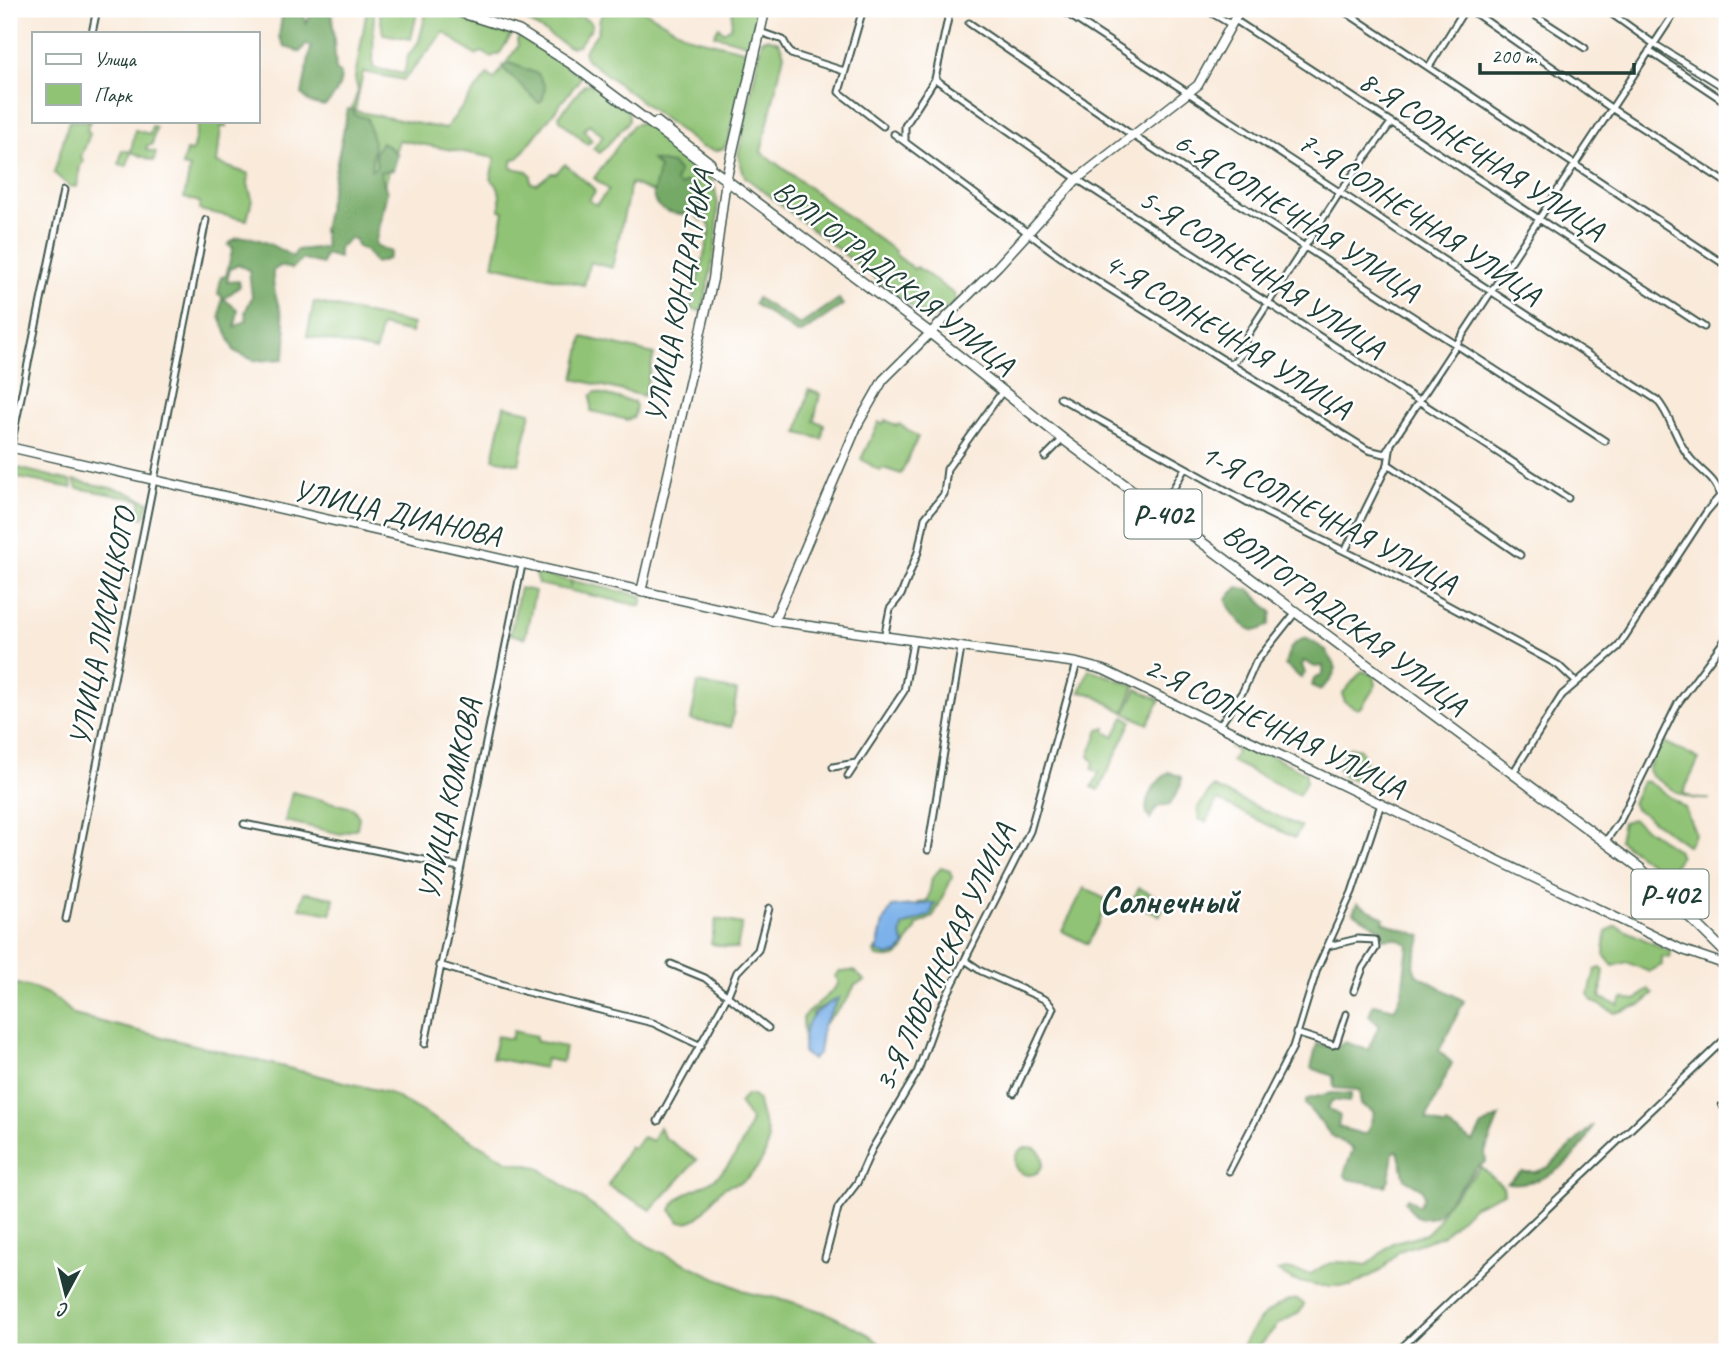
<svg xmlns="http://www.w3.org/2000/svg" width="1736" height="1361" viewBox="0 0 1736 1361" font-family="Caveat,sans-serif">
<rect width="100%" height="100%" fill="#fff"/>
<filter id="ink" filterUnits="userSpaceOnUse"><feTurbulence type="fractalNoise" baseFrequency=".0143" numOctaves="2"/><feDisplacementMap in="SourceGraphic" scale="14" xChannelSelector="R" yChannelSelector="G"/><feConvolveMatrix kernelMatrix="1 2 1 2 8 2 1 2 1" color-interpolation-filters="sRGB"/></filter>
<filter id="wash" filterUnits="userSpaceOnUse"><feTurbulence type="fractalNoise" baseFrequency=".00686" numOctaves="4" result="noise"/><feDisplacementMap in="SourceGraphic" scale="28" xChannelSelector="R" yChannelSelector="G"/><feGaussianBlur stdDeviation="1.57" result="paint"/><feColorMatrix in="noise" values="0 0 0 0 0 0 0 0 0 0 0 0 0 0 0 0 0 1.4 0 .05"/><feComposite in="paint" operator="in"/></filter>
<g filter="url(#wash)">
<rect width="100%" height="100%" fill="#f9eada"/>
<path fill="#90c374" stroke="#588054" stroke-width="2" d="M367,9h7l-1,59 31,6 4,-18 11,-15 8,-32 39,7 42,15 3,5 -11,17 -9,4 -9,-5 -7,3 -31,-23 -40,48 -41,-8 -8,39 90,18 43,-55 6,6 24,-34 -1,-6 3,-5 59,39 1,5 -62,79 -5,1 -2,9 16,3 4,4v8l6,1 14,-11h5l9,-9 27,23 3,5 -6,8 7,5 13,-15 -15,-12 39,-53 10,-3 65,51c21,28 2,105 -6,138l-12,-2 21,-81 -8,-15 -72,-30 -19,85 -22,-6 -6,23 -91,-20 11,-54 -4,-1c0,-12 2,-24 -10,-31l5,-21 -96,-18 -20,63 -31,-84 10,-28 -3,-13z
M379,9h39l-7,30 -28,-5z
M498,9h65l13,9 3,-3 13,8v4l-14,19 -9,1 -47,-29z
M606,9h35l49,28 58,14 -19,87 -5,10 -8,3 -15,-4 -115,-88 -2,-8 14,-19 2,-14z
M733,9l24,2 -7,34 -36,-10 5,-8 4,5 8,-5z
M768,38l11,4 5,12 -23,98 134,99v3l19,15 3,-2 37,27 2,8 -19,15h-12l-180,-140 -7,-21 24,-116z
M590,83l39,29v9l-29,32 -7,-4 10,-13 -14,-12 -5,6 8,11 -5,3 -27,-24 -1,-4 25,-31z
M69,121h23l-3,1 -2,8 3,4 -9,23 3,4 -4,5 -3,21 -8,-1 -15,-13z
M199,121h28l-1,6h-5l-4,36 32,11 -1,10 4,15 -5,21 -48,-10 1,-8 -16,-4 6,-30 -8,-2 4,-15 6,1z
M152,126l4,1 -4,18h-5l-1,5 10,2 -2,9 -23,-9 -4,14 -8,-1 3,-15 9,2 4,-22 15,4z
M314,302l99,22 -2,9 -30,-7 -5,25 -69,-15z
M583,337l71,17 -10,42 -70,-17z
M809,390l11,4 -6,27 10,3 -2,15 -24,-6z
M595,392l39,10 2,4 -2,11 -6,3 -37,-9v-15z
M504,406l27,6 -12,52 -26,-5z
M885,420l12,6 2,-2 19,13 -17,37 -18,-6 -3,3 -19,-12 18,-37 4,2z
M10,466l61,15 1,7 -58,-11z
M74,480l50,11 25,11 -5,16 -6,-1 3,-17 -64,-12z
M535,573l36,8 -1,6 2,-6 71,15 -2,10 -103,-22z
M520,588l15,3 -10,47 -15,-4z
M1089,669l46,17 -11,26 -33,-18 -11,-2z
M1362,671l12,4 2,10 -14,22 -5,2 -12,-7 -3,-8z
M698,683l39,8 -6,36 -40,-7z
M1137,689l23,11 -12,24 -23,-11z
M1124,717l8,4 -33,69 -7,-3 7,-14 -7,-4 2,-7 -5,-6 10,-26 7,-2 -1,4 9,4z
M1237,739l69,34v9l-7,13 -68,-34 6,-10 -7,-4z
M1664,742l35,17 -16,34 11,6h16c-27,2 -39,-10 -60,-25l-2,-4 12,-27z
M1351,747l9,2 5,9 -1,15 -7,8 -16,-6 -3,-6 7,-18z
M1648,781l37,27 10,25 -7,13 -53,-38 -3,-5 10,-21z
M1213,787l88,40 -6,11 -78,-38 -11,22 -7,-3 -1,-12z
M292,792l61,16 6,9 -2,11 -16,6 -56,-13z
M1632,819l45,31 3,7 -11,15 -6,1 -44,-33 4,-18z
M941,868l9,3 2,7 -19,39 -16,8 -1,4c-14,18 -11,34 -39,28l-3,-6 2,-3 1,3 22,2 6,-8 -4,-9 2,-10 27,-11 4,-12 -18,1 12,-4 4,-22z
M1084,888l25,13 -21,43 -26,-13z
M1139,888l28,14 -8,14 -28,-14z
M304,892l30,6 -3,16 -31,-6z
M716,919l26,5 -5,25 -26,-5z
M1616,926l55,26 -1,6 -8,-1v8l-13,7 -22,-10 -14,4 -9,-11 2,-23z
M1601,968l3,3 -4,27 19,7 3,-7 14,2 12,-11 5,5 -12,11 -26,8 -23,-12 -3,-6 6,-25z
M840,971h14l11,10 -10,4 -8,15 -24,25 15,-26 -24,12 -10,27 -1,-20c9,-13 30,-23 36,-36l-4,-6z
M9,983c28,3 46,12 65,32l315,78 119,68 30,6 110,79 101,47 37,7 43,14 39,20 22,18h-881z
M513,1031l23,5v5l29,6 -3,15 -16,-3 -2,9 -52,-10 5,-22 14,3z
M746,1095h6l6,5c1,18 13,30 9,47 -3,14 -14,28 -26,35 -7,3 -13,2 -20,8 -13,12 -18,34 -41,32l-9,-11c4,-18 29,-21 43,-32 19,-15 30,-36 37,-59l-12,-17z
M659,1127l5,10 33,23 -46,50 -43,-24 21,-40 4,2 10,-11 9,4z
M1015 1161a14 14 0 1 1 28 0a14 14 0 1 1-28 0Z
M1481,1167l22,20 1,6 -30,13 -32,30 -43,15 -17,19 -31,16h-34l-25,-6 -14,-9 8,-2 25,5c21,-17 31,-12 56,-9l27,-23 32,-8 10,-10 9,-18z
M1297,1299l7,5 -4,8 -23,13 -22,27h-16c13,-25 28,-48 58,-53z"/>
<path fill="#74a966" stroke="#4a734d" stroke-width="2" fill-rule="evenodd" d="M283,9h20l3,15 7,-15h17l2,3 4,58 5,4c0,12 -7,25 -17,32l-14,-3 -8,-9 9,-47 -5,-3 -6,8 -15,-5 -6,-11z
M510,63l28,11 7,12 -2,13 -4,4 -35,-34 -2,-3z
M348,109l5,1 1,5 13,3 7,26 -3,26 6,-3 -2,-15 7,-10 16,12 -5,16 -13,2 7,20 -12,53 16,7 -3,7 -13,4 -8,-11 -10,-6 -2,-7 -5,-1 -11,10v10l-14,-4 -3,10 -20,-5 -10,10 -12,-3 -7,5c-2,35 22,53 10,88l-28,2 -21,-10 -14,-34 2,-21 -4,-2 3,-17 5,-1 7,-29 -5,-2c14,-20 50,3 65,12l4,-7 29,-3 -3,-17zM238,265l11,5 3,27 -7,15 2,8 -12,7 3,-17 -14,-11 16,-13 -1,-5 -12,1 3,-13z
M652,160l20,4 7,8 -4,10 7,4 3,-4 11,2 5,24 6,5 -1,7 -5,1 -7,-8c-14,4 -44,-1 -40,-22 1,-8 4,-14 5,-23z
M757,298l43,27 39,-26 4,6 -41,28h-5l-43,-29z
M1238,587l12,3 22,22 -3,13c-4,1 -7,5 -11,5 -12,4 -32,-23 -31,-32z
M1306,638l20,12 10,18 -5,12 -11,10 -8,-4 2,-8 9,-4v-8l-8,1 -11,-6 -2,4 3,8 -4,5 -16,-13c3,-14 6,-23 21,-27z
M1169,772l12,5v8l-11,20c-13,-1 -14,3 -20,14 -11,-16 5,-37 19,-47z
M1357,903l27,15 -1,4 39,14 -9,29 3,9 48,27 -25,50 13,12 -26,56 19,8 2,-2 26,17 9,-16 17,-9 -14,35 1,10 -10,6 -40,48c-16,6 -23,0 -31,-15l3,-3 11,8 5,-9 -2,-8 -17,-10 -7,-28 -5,1 -4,28 -4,6 -37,-7 -4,-5 9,-25 -22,-14 -26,-31 2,-5 25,-6 19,1 -2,8 -17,-2 -4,8 12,8 -2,11 25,7 4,-1 7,-21 -13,-7 -2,-15 -25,-2 -1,-12 -22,-8 6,-24 18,4 10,-6 23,8 11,-25 -10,-9 4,-12 22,5 7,-17 6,-48 -13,-6 -12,1 -1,-9 -29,-18z
M1593,1125c-14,34 -46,62 -86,58l14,-11h15l13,-5z"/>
<path fill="#7bb1ea" stroke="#4d778f" stroke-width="2" d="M935,903l-5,12 -27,11 -2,10 4,9 -6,8 -12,3 -10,-5 6,-29 9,-15z
M839,998l-16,27 -4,28 -7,7 -9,-8c0,-33 10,-40 36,-54z"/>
</g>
<g filter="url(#ink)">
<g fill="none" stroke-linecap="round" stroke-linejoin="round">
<g stroke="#40574d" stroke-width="9">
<path id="street" d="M863,9l-24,83 44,34
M1060,9l597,391c15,17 18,40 33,58 11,14 26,20 30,38l-13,15 -89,136 -56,48 -49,78
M1205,9l27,16
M1341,9l386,257
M1469,9l142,99 116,75
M1525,9l60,39
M1605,9l49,35 73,45
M1235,20l469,307
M969,23l163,112 473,306
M760,32l23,8 8,14 53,17
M92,33l5,-24
M1649,51l78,52
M1429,67l36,-58
M935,79l145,102 488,317
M894,134l176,130 298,186 17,4 6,-10 -3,20 132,91
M905,142v-16l30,-47 15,-70
M1232,363l12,-11 3,-16 93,-144 51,-69
M1060,398l207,115 112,55 179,97 17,16
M1391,444l286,-435
M9,455l55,-265
M1045,457l18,-18
M1160,512l25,-44
M1345,551l43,-87
M884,638l6,-29 11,-14 17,-43 7,-34 19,-24 3,-25 55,-77
M1220,725l23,-34 13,-29 39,-49
M833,767l23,-4
M848,776l56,-85 9,-49
M244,824l215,43
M1605,842l15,-21 58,-118 49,-66
M928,850l33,-202
M66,919l140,-699
M1328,946l29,-7 18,1 1,8 -13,20 -9,23
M965,960l16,11 65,29 7,8 -39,85
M671,964l34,14 63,50
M439,965l88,27 126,31 48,23
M1296,1033l37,12 3,-1 10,-30
M425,1044l97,-479
M658,1121l69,-124 10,-25 21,-22 11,-42
M1229,1171l64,-124 24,-78 35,-77 29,-88
M825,1258l13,-50 19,-25 15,-34 45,-76 24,-66 89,-176 47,-168
M1397,1352l330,-315"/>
</g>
<g stroke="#40574d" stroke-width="11">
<path id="secondary" d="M9,447l765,174 303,42 27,7 579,280 44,15
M641,592l72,-313 13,-100
M774,621l84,-197 25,-44 115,-114 79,-87 121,-94 42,-76"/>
</g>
<g stroke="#40574d" stroke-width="12">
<path id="primary" d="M450,9l69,22 51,32 359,269 134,107 577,429 87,86
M657,122l53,41
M726,179l39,-170"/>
</g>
<use href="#street" stroke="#fff" stroke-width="5"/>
<use href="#secondary" stroke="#fff" stroke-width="8"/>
<use href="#primary" stroke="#fff" stroke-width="9"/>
<g stroke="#1f3d34" stroke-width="4.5">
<path id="rail" d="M1719,1105l8,9"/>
</g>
<use href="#rail" stroke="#fff" stroke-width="2" stroke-dasharray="5" stroke-linecap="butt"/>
</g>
</g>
<g text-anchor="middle" stroke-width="5" stroke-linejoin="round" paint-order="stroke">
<g fill="#fff" stroke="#627771" stroke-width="2">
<rect x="1124.5" y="489.5" width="77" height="49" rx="5"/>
<rect x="1631.5" y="869.5" width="77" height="49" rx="5"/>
</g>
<g font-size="28" font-weight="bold" fill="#1f3d34">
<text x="1163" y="524">Р-402</text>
<text x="1670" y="904">Р-402</text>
</g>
<g font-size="30" fill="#1f3d34" stroke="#fff">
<text transform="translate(1482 155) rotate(33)" y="10">8-Я СОЛНЕЧНАЯ УЛИЦА</text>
<text transform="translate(1297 216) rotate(33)" y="10">6-Я СОЛНЕЧНАЯ УЛИЦА</text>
<text transform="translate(1420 218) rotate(34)" y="10">7-Я СОЛНЕЧНАЯ УЛИЦА</text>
<text transform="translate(1262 273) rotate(33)" y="10">5-Я СОЛНЕЧНАЯ УЛИЦА</text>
<text transform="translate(894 277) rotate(38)" y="10">ВОЛГОГРАДСКАЯ УЛИЦА</text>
<text transform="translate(679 296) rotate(-79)" y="10">УЛИЦА КОНДРАТЮКА</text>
<text transform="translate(1228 335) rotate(32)" y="10">4-Я СОЛНЕЧНАЯ УЛИЦА</text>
<text transform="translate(397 513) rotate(13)" y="10">УЛИЦА ДИАНОВА</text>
<text transform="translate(1329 518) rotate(28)" y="10">1-Я СОЛНЕЧНАЯ УЛИЦА</text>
<text transform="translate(1345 619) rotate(37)" y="10">ВОЛГОГРАДСКАЯ УЛИЦА</text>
<text transform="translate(102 627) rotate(-79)" y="10">УЛИЦА ЛИСИЦКОГО</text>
<text transform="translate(1275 727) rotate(26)" y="10">2-Я СОЛНЕЧНАЯ УЛИЦА</text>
<text transform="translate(449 799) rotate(-78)" y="10">УЛИЦА КОМКОВА</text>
<text transform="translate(944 957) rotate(-65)" y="10">3-Я ЛЮБИНСКАЯ УЛИЦА</text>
</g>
<g font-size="37" font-weight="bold" fill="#1f3d34" stroke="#fff">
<text x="1169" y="913">Солнечный</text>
</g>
</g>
<rect width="1736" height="1361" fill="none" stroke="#fff" stroke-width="35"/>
<rect x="32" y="32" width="228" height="91" fill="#ffffff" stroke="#a5b1ae" stroke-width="2"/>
<rect x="46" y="54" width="35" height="10" fill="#ffffff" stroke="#a5b1ae" stroke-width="2"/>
<text x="94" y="66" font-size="21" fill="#1f3d34">Улица</text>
<rect x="46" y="84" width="35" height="21" fill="#90c374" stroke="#a5b1ae" stroke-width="2"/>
<text x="94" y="102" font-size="21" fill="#1f3d34">Парк</text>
<g transform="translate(66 1294) rotate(187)" stroke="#ffffff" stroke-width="5" paint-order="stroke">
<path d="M0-5L12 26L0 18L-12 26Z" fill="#1f3d34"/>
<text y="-10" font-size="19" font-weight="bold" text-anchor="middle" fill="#1f3d34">С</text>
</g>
<path d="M1480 63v10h154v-10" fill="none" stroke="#1f3d34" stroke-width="3.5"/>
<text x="1491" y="63" font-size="21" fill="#1f3d34" stroke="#ffffff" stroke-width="5" paint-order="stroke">200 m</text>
</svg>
